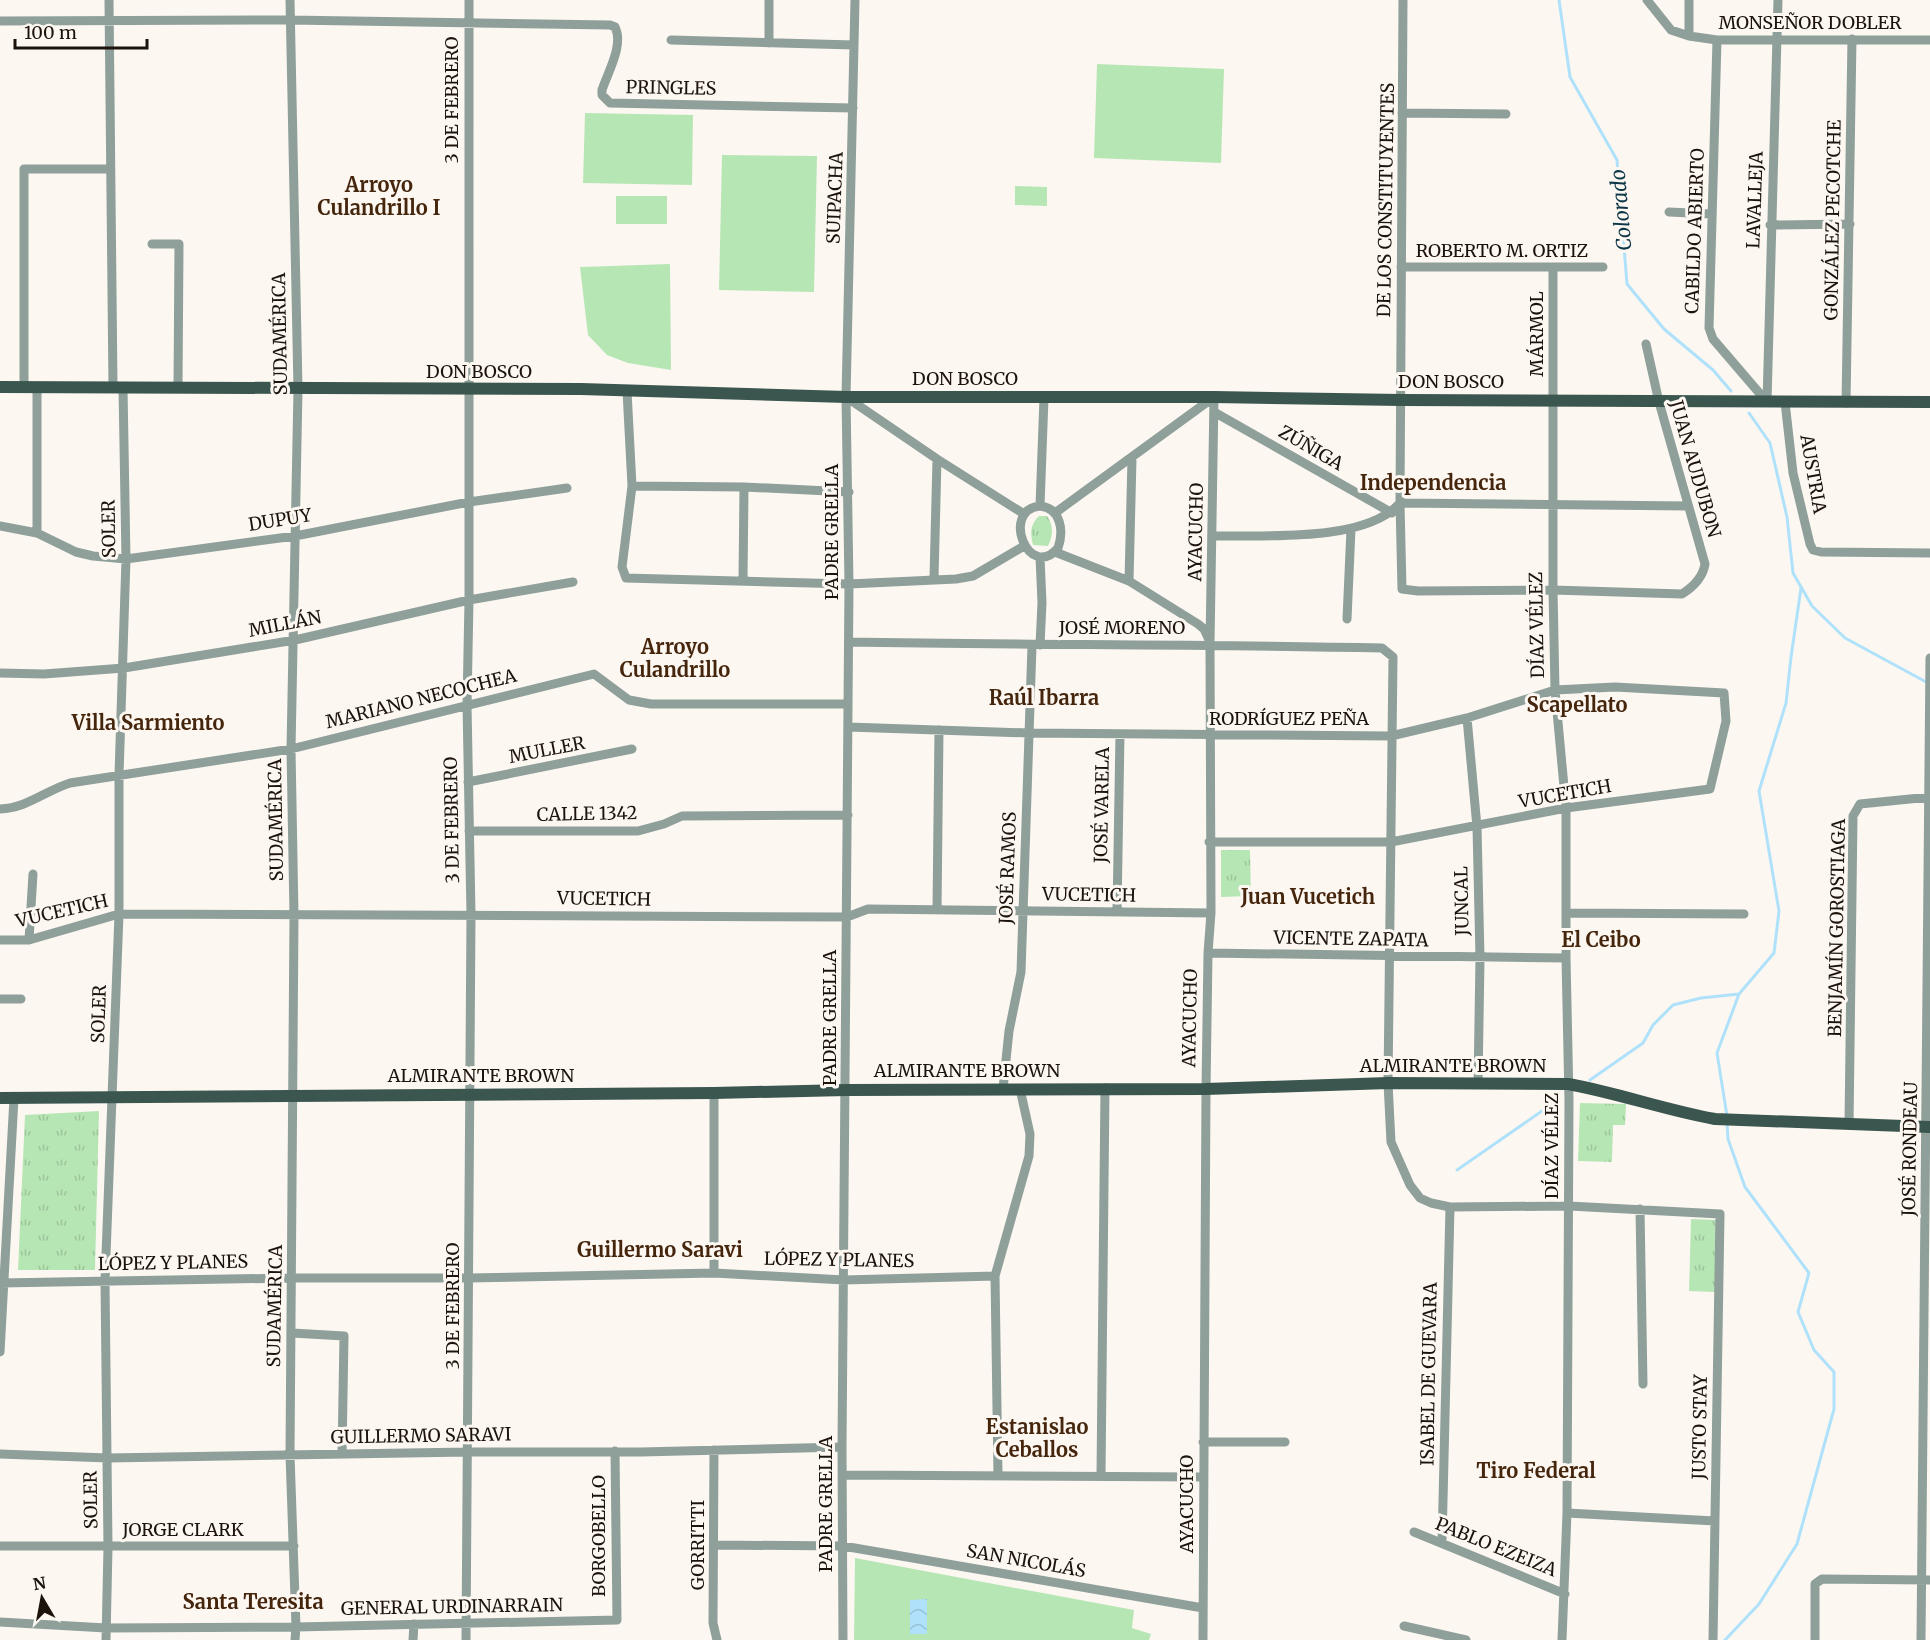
<svg xmlns="http://www.w3.org/2000/svg" width="1930" height="1640" viewBox="0 0 1930 1640" font-family="Merriweather,serif">
<defs>
<pattern id="park-tufts" width="24" height="20" patternUnits="userSpaceOnUse" patternTransform="scale(1.5)"><rect width="24" height="20" fill="#b7e6b5"/><path d="M3 7l-1-3M5 7V3M7 7l1-3M15 17l-1-3M17 17v-4M19 17l1-3" fill="none" stroke="#9dc49a"/></pattern>
<pattern id="water-waves" width="16" height="10" patternUnits="userSpaceOnUse" patternTransform="scale(1.5)"><rect width="16" height="10" fill="#afe2fa"/><path d="M0 5q4-4 8 0t8 0" fill="none" stroke="#96c1d5"/></pattern>
</defs>
<rect width="100%" height="100%" fill="#fdf7f2"/>
<path fill="#b7e6b5" d="M1097,64l127,5 -3,94 -127,-5z
M585,113l108,2 -1,70 -109,-2z
M722,155l95,1 -3,136 -95,-2z
M1015,186l32,1v19l-32,-1z
M616,196h51v28h-51z
M670,264l1,106 -43,-7 -21,-8 -19,-20 -8,-68z
M855,1558l279,52 -2,18 19,6 -2,6h-295z"/>
<path fill="url(#park-tufts)" d="M1039,516h8c7,10 6,20 1,30l-15,-1c-3,-12 -3,-20 6,-29z
M1221,850h29l1,46 -30,1z
M1580,1103l46,1 -1,21h-12l-1,37 -34,-1z
M99,1111l-4,159h-77l7,-155z
M1691,1219l27,1 -3,72 -26,-1z"/>
<path fill="url(#water-waves)" d="M927,1599v35h-17v-34z"/>
<g fill="none" stroke-linecap="round" stroke-linejoin="round">
<path stroke="#afe2fa" stroke-width="3" d="M1559,0l11,77 47,83 10,124 37,45 49,41 18,21
M1749,413l21,30 17,74 6,56 19,33 33,32 83,45
M1590,1080l53,-37 10,-18 20,-20 28,-7 38,-4
M1727,1116l-10,-63 22,-59 35,-41 5,-42 -20,-120 27,-88 5,-46 10,-69
M1457,1170l95,-66
M1725,1640l34,-36 38,-60 37,-135v-37l-20,-22 -16,-38 11,-39 -64,-86 -17,-48 -1,-16"/>
<path stroke="#8f9f9a" stroke-width="9" d="M109,0l4,388
M290,0l8,389 -7,360 3,166 -4,540 6,172 -1,13
M1403,0l-3,503 2,86 16,2 135,-1 129,4c11,-7 21,-17 23,-30l-46,-162 -13,-58
M1647,0l24,30 18,6 28,4h213
M1689,0v36
M0,21l290,-1 320,5 5,2c9,18 -7,45 -13,63v5l8,8 243,5
M671,40l183,5
M1717,40l-8,288 4,11 54,63
M769,43v-43
M1402,113l104,1
M1669,212l43,2
M1770,225l80,-1
M152,244h27l-1,143
M1401,267h202
M1553,268v322l2,100 11,118v150l3,142 -2,413 -5,127
M24,388v-219h86
M627,391l5,95 -10,81 4,11 223,6 107,-5 17,-3 51,-30
M846,397l91,62 87,55
M1767,402l11,-402
M1785,402l8,71 17,71 3,6 8,2 109,1
M1846,403l6,-364
M1214,412l178,101
M632,486l112,1 105,5
M1040,506c21,2 24,25 18,42 -29,34 -58,-38 -18,-42z
M1040,506l4,-108
M1055,513l159,-116
M0,526l37,7 39,19 17,4 33,3 169,-23 174,-34 98,-14
M37,533v-145
M1212,536c51,-1 153,7 188,-33l287,3
M1055,552l74,29 69,43 6,5 5,11
M1040,557l2,46 -2,42
M934,578l3,-119
M743,581l1,-94
M1129,581l3,-123
M1347,619l4,-90
M849,642c177,3 355,2 533,6l11,9 -5,426 3,59 19,43 10,13 11,5 19,4 119,-1 151,8 -7,426
M0,673l44,1 80,-6 171,-28 174,-40 104,-18
M1467,718l10,109 3,131 -2,126
M848,727l181,6 362,3 76,-18 88,-28 60,-3 109,6 2,28 -16,68 -144,19 -175,34h-182
M468,782l164,-33
M0,809c27,-1 45,-18 70,-26l221,-34 303,-75 35,26 22,4h197
M469,831h169l26,-7 18,-8 166,-1
M937,910l2,-180
M1117,912l3,-178
M1566,913l178,1
M0,940h29l90,-26 728,3 21,-8 343,4
M29,940l4,-66
M1208,953l358,5
M0,999h21
M1003,1089l6,-58 12,-59 11,-326
M714,1093v180
M1849,1124l4,-308 7,-12 70,-7
M1640,1209l3,175
M0,1283l292,-5h177l245,-5 130,7 151,-4
M292,1333l52,3 -2,118
M0,1352l14,-254
M1203,1442h82
M714,1450l-1,173 4,17
M0,1454l108,4 360,-6h173l201,-5
M843,1475l360,2
M998,1475l-3,-199 34,-120 1,-22 -10,-45
M1101,1475l4,-387
M1567,1513l148,8
M1414,1532l151,62
M1442,1543l8,-336
M715,1545l128,1 360,62
M0,1546h294
M0,1622l106,6 190,-1 321,-7 -2,-169
M1404,1626l62,14
M106,1640l2,-93 -3,-266 14,-367v-139l7,-216 -3,-171
M413,1640l1,-16
M466,1640l5,-726 -4,-209 2,-105v-600
M843,1640l-1,-193 7,-863 -3,-187 9,-397
M1203,1640l3,-551 2,-136 3,-40 -1,-269 4,-247
M1815,1640v-56l7,-5 108,1
M1921,1640l9,-982"/>
<path stroke="#3a564f" stroke-width="12" d="M0,387l581,2 265,8h368l187,3 529,2
M0,1098l714,-5 132,-3 360,-1 182,-6 180,1c50,9 97,26 147,35l215,8"/>
</g>
<g text-anchor="middle" stroke-width="6" stroke-linejoin="round" paint-order="stroke">
<g font-size="18" fill="#1c130b" stroke="#fdf7f2">
<text x="1810" y="29">MONSEÑOR DOBLER</text>
<text transform="translate(671 88) rotate(1)" y="6">PRINGLES</text>
<text transform="translate(452 100) rotate(-90)" y="6">3 DE FEBRERO</text>
<text transform="translate(835 198) rotate(-88)" y="6">SUIPACHA</text>
<text transform="translate(1386 200) rotate(-89)" y="6">DE LOS CONSTITUYENTES</text>
<text transform="translate(1755 200) rotate(-88)" y="6">LAVALLEJA</text>
<text transform="translate(1833 220) rotate(-89)" y="6">GONZÁLEZ PECOTCHE</text>
<text transform="translate(1695 231) rotate(-88)" y="6">CABILDO ABIERTO</text>
<text x="1502" y="257">ROBERTO M. ORTIZ</text>
<text transform="translate(280 334) rotate(-91)" y="6">SUDAMÉRICA</text>
<text transform="translate(1537 334) rotate(-90)" y="6">MÁRMOL</text>
<text x="479" y="378">DON BOSCO</text>
<text x="965" y="385">DON BOSCO</text>
<text x="1451" y="388">DON BOSCO</text>
<text transform="translate(1311 448) rotate(30)" y="6">ZÚÑIGA</text>
<text transform="translate(1695 469) rotate(74)" y="6">JUAN AUDUBON</text>
<text transform="translate(1813 474) rotate(80)" y="6">AUSTRIA</text>
<text transform="translate(280 520) rotate(-9)" y="6">DUPUY</text>
<text transform="translate(109 529) rotate(-91)" y="6">SOLER</text>
<text transform="translate(832 532) rotate(-90)" y="6">PADRE GRELLA</text>
<text transform="translate(1196 532) rotate(-89)" y="6">AYACUCHO</text>
<text transform="translate(285 624) rotate(-11)" y="6">MILLÁN</text>
<text transform="translate(1537 625) rotate(-91)" y="6">DÍAZ VÉLEZ</text>
<text x="1122" y="634">JOSÉ MORENO</text>
<text transform="translate(421 699) rotate(-14)" y="6">MARIANO NECOCHEA</text>
<text x="1289" y="725">RODRÍGUEZ PEÑA</text>
<text transform="translate(547 750) rotate(-11)" y="6">MULLER</text>
<text transform="translate(1565 794) rotate(-10)" y="6">VUCETICH</text>
<text transform="translate(1102 805) rotate(-89)" y="6">JOSÉ VARELA</text>
<text transform="translate(587 814) rotate(-1)" y="6">CALLE 1342</text>
<text transform="translate(276 820) rotate(-91)" y="6">SUDAMÉRICA</text>
<text transform="translate(452 820) rotate(-91)" y="6">3 DE FEBRERO</text>
<text transform="translate(1008 868) rotate(-88)" y="6">JOSÉ RAMOS</text>
<text transform="translate(1089 895) rotate(1)" y="6">VUCETICH</text>
<text transform="translate(604 899) rotate(1)" y="6">VUCETICH</text>
<text transform="translate(1462 901) rotate(-91)" y="6">JUNCAL</text>
<text transform="translate(62 911) rotate(-13)" y="6">VUCETICH</text>
<text transform="translate(1837 928) rotate(-89)" y="6">BENJAMÍN GOROSTIAGA</text>
<text transform="translate(1351 939) rotate(1)" y="6">VICENTE ZAPATA</text>
<text transform="translate(99 1014) rotate(-88)" y="6">SOLER</text>
<text transform="translate(830 1018) rotate(-90)" y="6">PADRE GRELLA</text>
<text transform="translate(1190 1018) rotate(-89)" y="6">AYACUCHO</text>
<text x="1453" y="1072">ALMIRANTE BROWN</text>
<text x="967" y="1077">ALMIRANTE BROWN</text>
<text x="481" y="1082">ALMIRANTE BROWN</text>
<text transform="translate(1552 1146) rotate(-90)" y="6">DÍAZ VÉLEZ</text>
<text transform="translate(1910 1149) rotate(-89)" y="6">JOSÉ RONDEAU</text>
<text transform="translate(839 1260) rotate(1)" y="6">LÓPEZ Y PLANES</text>
<text transform="translate(173 1263) rotate(-1)" y="6">LÓPEZ Y PLANES</text>
<text transform="translate(275 1306) rotate(-89)" y="6">SUDAMÉRICA</text>
<text transform="translate(453 1306) rotate(-90)" y="6">3 DE FEBRERO</text>
<text transform="translate(1429 1374) rotate(-89)" y="6">ISABEL DE GUEVARA</text>
<text transform="translate(1700 1427) rotate(-89)" y="6">JUSTO STAY</text>
<text transform="translate(421 1436) rotate(-1)" y="6">GUILLERMO SARAVI</text>
<text transform="translate(91 1500) rotate(-91)" y="6">SOLER</text>
<text transform="translate(826 1504) rotate(-90)" y="6">PADRE GRELLA</text>
<text transform="translate(1187 1504) rotate(-90)" y="6">AYACUCHO</text>
<text x="183" y="1536">JORGE CLARK</text>
<text transform="translate(599 1536) rotate(-90)" y="6">BORGOBELLO</text>
<text transform="translate(698 1545) rotate(-90)" y="6">GORRITTI</text>
<text transform="translate(1496 1547) rotate(22)" y="6">PABLO EZEIZA</text>
<text transform="translate(1026 1561) rotate(10)" y="6">SAN NICOLÁS</text>
<text transform="translate(452 1607) rotate(-1)" y="6">GENERAL URDINARRAIN</text>
</g>
<g font-size="20" font-weight="bold" fill="#45260d" stroke="#fdf7f2">
<text x="379" y="192">Arroyo<tspan x="379" dy="23">Culandrillo I</tspan></text>
<text x="1433" y="490">Independencia</text>
<text x="675" y="654">Arroyo<tspan x="675" dy="23">Culandrillo</tspan></text>
<text x="1044" y="705">Raúl Ibarra</text>
<text x="1577" y="712">Scapellato</text>
<text x="148" y="730">Villa Sarmiento</text>
<text x="1308" y="904">Juan Vucetich</text>
<text x="1601" y="947">El Ceibo</text>
<text x="660" y="1257">Guillermo Saravi</text>
<text x="1037" y="1434">Estanislao<tspan x="1037" dy="23">Ceballos</tspan></text>
<text x="1536" y="1478">Tiro Federal</text>
<text x="253" y="1609">Santa Teresita</text>
</g>
<g font-size="20" font-style="italic" fill="#0d3747" stroke="#fdf7f2">
<text transform="translate(1621 210) rotate(-95)" y="7">Colorado</text>
</g>
</g>
<g transform="translate(42 1598) rotate(350)" stroke="#fdf7f2" stroke-width="4.5" paint-order="stroke">
<path d="M0-4.5L10 22L0 15L-10 22Z" fill="#1c130b"/>
<text y="-9" font-size="16" font-weight="bold" text-anchor="middle" fill="#1c130b">N</text>
</g>
<path d="M15 39v9h132v-9" fill="none" stroke="#1c130b" stroke-width="3"/>
<text x="24" y="39" font-size="18" fill="#1c130b" stroke="#fdf7f2" stroke-width="4.5" paint-order="stroke">100 m</text>
</svg>
